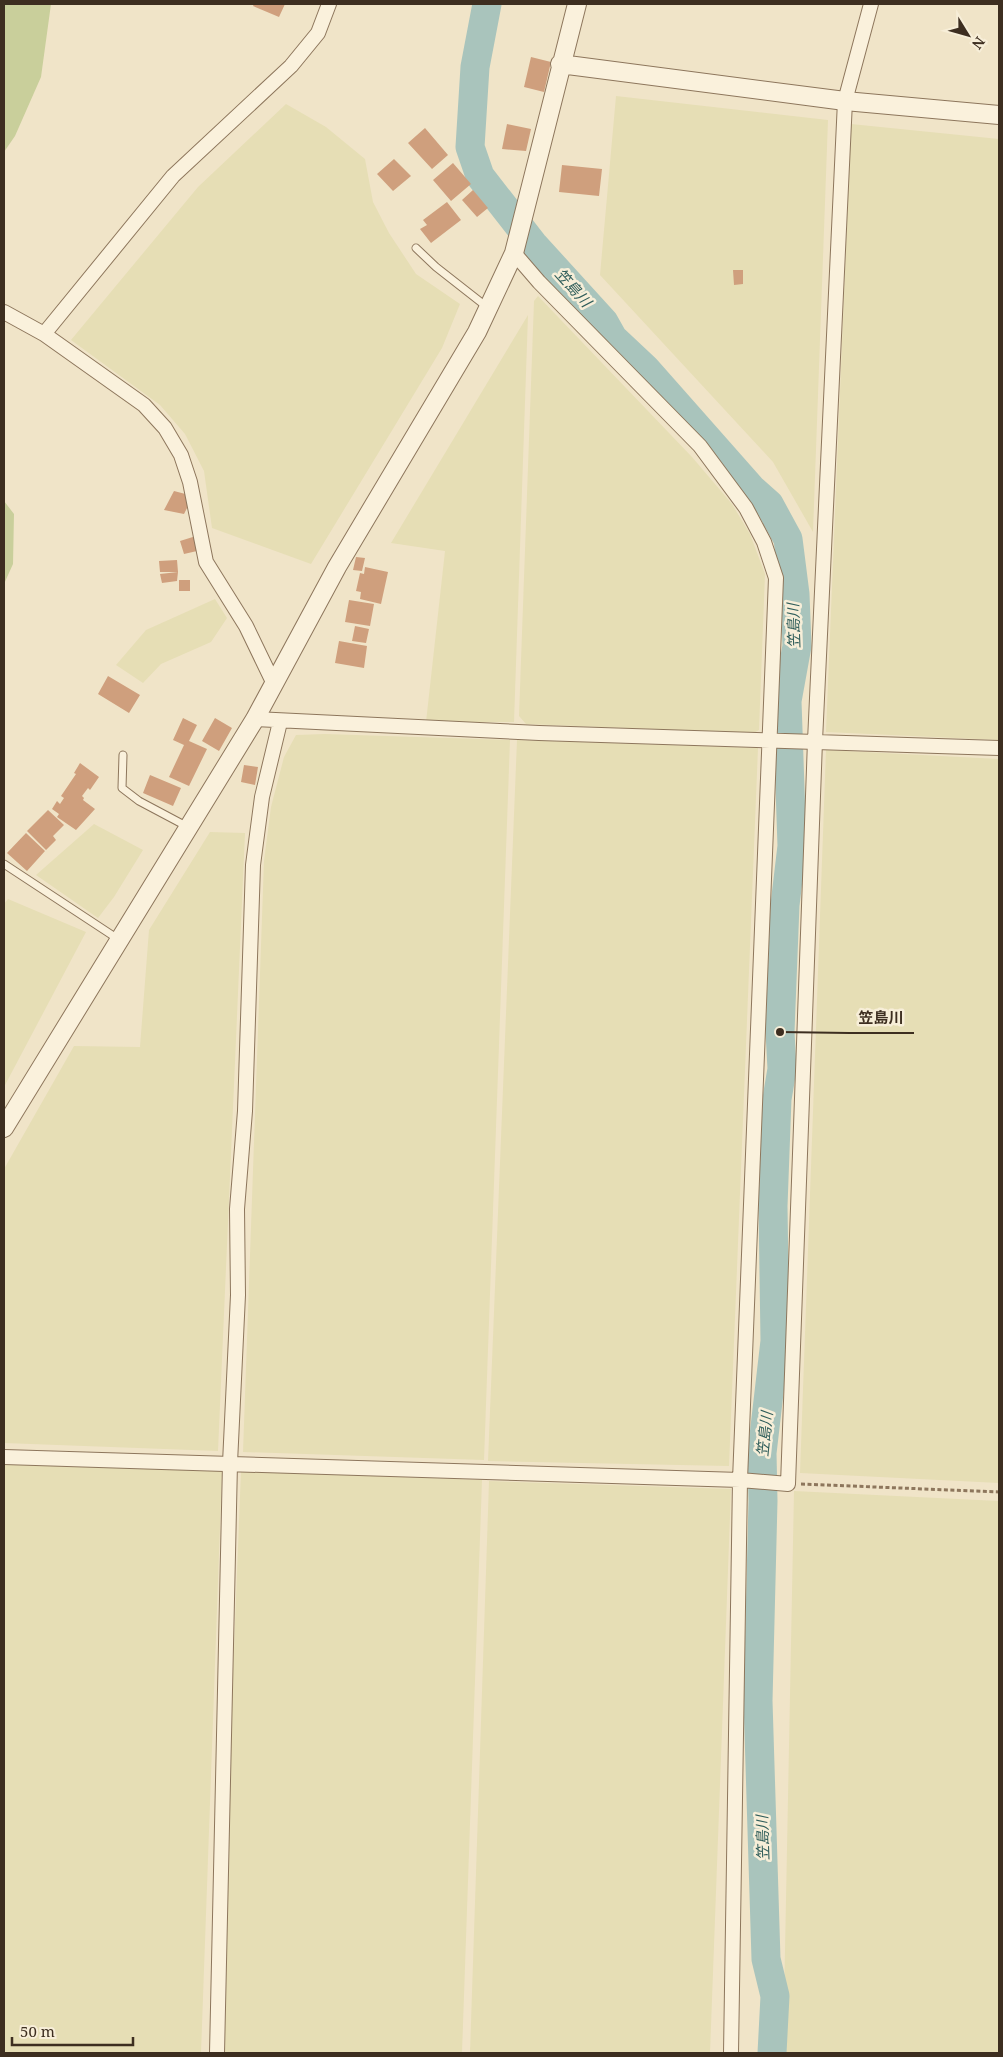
<svg xmlns="http://www.w3.org/2000/svg" width="1003" height="2057" viewBox="0 0 1003 2057" font-family="'Noto Serif','Noto Sans JP',serif">
<rect width="100%" height="100%" fill="#f0e4c8"/>
<path fill="#e6deb5" d="M616,96l212,24 -15,412 -40,-70 -173,-187z
M286,104l40,23 39,32 8,43 16,31 27,41 44,30 -18,44 -131,216 -99,-36 -8,-57 -19,-37 -25,-29 -89,-65 127,-153z
M851,124l148,15v601l-173,-8z
M538,296l154,161 40,47 18,30 15,40 -6,156 -5,3 -228,-9 -7,-8 15,-415z
M528,315l-14,407h-88l19,-171 -54,-8z
M215,599l12,19 -16,24 -50,22 -18,19 -27,-18 30,-35z
M325,734l185,6 -26,720 -241,-8 21,-591 7,-54 13,-50 12,-22z
M517,740l241,8 -29,718 -241,-5z
M826,750l173,9v724l-199,-10z
M94,824l49,26 -29,47 -16,21 -62,-43z
M210,832l35,1 -27,618 -214,-8v-274l70,-123 66,1 9,-117z
M8,899l78,33 -82,155v-183z
M4,1464l218,6 -21,583h-197z
M241,1471l241,9 -20,573h-244z
M489,1481l242,8 -21,564h-240z
M794,1491l205,10v552h-216z"/>
<path fill="#c9cf9b" d="M4,4h47l-10,73 -26,59 -11,16z
M4,501l10,13 -1,50 -9,20z"/>
<g fill="none" stroke-linecap="round" stroke-linejoin="round">
<path stroke="#a9c4bc" stroke-width="29" d="M487,4l-12,63 -5,80 10,29 53,68 71,78 9,16 33,31 106,120 17,15 19,35 7,55 2,52 -10,55 5,145 -7,59 -5,127 2,37 -5,30 -4,107 2,135 -13,112 1,48 -5,200 8,258 9,37 -3,57"/>
</g>
<path fill="#cf9f7d" d="M254,4h31l-6,13 -26,-11z
M531,57l20,5 -7,30 -20,-5z
M507,124l24,5 -5,22 -24,-2z
M425,128l23,27 -16,14 -24,-26z
M394,159l17,17 -18,15 -16,-17z
M453,163l18,21 -20,17 -18,-21z
M562,165l40,4 -3,27 -40,-4z
M473,190l15,18 -11,9 -15,-17z
M447,202l14,18 -30,23 -11,-14 7,-4 -4,-5z
M733,270h10v14l-9,1z
M174,491l19,5 -9,18 -20,-4z
M196,536l1,15 -13,3 -4,-13z
M356,557l9,1 -3,13 -9,-1z
M177,560l1,12 -1,9 -15,2 -2,-9 18,-2h-18l-1,-11z
M365,567l23,5 -7,32 -21,-5 1,-7 -5,-1 4,-18 4,1z
M179,580h11v11h-11z
M349,600l25,4 -4,22 -25,-4z
M355,626l14,3 -3,14 -14,-2z
M339,641l28,5 -3,22 -29,-5z
M108,676l32,19 -11,18 -31,-19z
M183,718l14,7 -8,16 18,8 -18,37 -20,-9 15,-32 -11,-5z
M215,718l17,10 -13,23 -17,-10z
M80,763l19,14 -9,13 -2,-2 -6,8 2,2 -1,2 12,9 -19,21 -19,-13 2,-3 -7,-5 5,-8 3,3 4,-6 -3,-2 15,-22 -2,-1z
M244,765l14,2 -3,18 -14,-3z
M150,775l31,13 -8,18 -30,-13z
M48,810l16,15 -11,11 3,4 -10,10 -19,-19z
M26,833l19,18 -18,20 -20,-18z"/>
<g fill="none" stroke-linecap="round" stroke-linejoin="round">
<g stroke="#8d765c" stroke-width="9">
<path id="service" d="M416,248l20,19 51,40
M123,755l-1,33 17,13 49,26
M4,864l114,75"/>
</g>
<g stroke="#8d765c" stroke-width="16">
<path id="minor" d="M514,253l25,29 161,164 46,62 18,34 12,36 -36,902 -9,573
M4,312l40,22 100,71 21,23 16,27 9,27 16,80 40,64 27,56
M44,334l129,-158 118,-110 27,-33 11,-29
M255,719l284,14 460,15
M4,1457l736,23 48,4 27,-743 30,-640 26,-97
M217,2053l13,-590 8,-168 -1,-86 8,-98 8,-246 9,-68 18,-75"/>
</g>
<g stroke="#8d765c" stroke-width="20">
<path id="tertiary" d="M560,64l285,37 154,14
M4,1128l251,-409 82,-152 140,-235 37,-79 63,-249"/>
</g>
<path stroke="#8d765c" stroke-width="3" stroke-dasharray="4 2.5" stroke-linecap="butt" d="M801,1484l198,8"/>
<use href="#service" stroke="#faf1dc" stroke-width="7"/>
<use href="#minor" stroke="#faf1dc" stroke-width="14"/>
<use href="#tertiary" stroke="#faf1dc" stroke-width="18"/>
</g>
<g text-anchor="middle" stroke-width="5" stroke-linejoin="round" paint-order="stroke">
<g font-size="15" font-style="italic" fill="#2f5d5a" stroke="#f7eed8">
<text transform="translate(573 288) rotate(48)" y="5">笠島川</text>
<text transform="translate(794 626) rotate(-92)" y="5">笠島川</text>
<text transform="translate(765 1434) rotate(-84)" y="5">笠島川</text>
<text transform="translate(763 1838) rotate(-92)" y="5">笠島川</text>
</g>
</g>
<path fill="none" stroke="#3d2e20" stroke-width="2" d="M780 1032L849 1033H914"/>
<circle fill="#3d2e20" stroke="#f7eed8" stroke-width="2" cx="780" cy="1032" r="5"/>
<g font-size="15" text-anchor="middle" font-weight="bold" fill="#3d2e20" stroke="#f7eed8" stroke-width="5" stroke-linejoin="round" paint-order="stroke">
<text x="881" y="1023">笠島川</text>
</g>
<rect width="1003" height="2057" fill="none" stroke="#3d2e20" stroke-width="10"/>
<g transform="translate(968 35) rotate(127)" stroke="#f7eed8" stroke-width="4" paint-order="stroke">
<path d="M0-4L9 19L0 12L-9 19Z" fill="#3d2e20"/>
<text y="-8" font-size="14" font-weight="bold" text-anchor="middle" fill="#3d2e20">N</text>
</g>
<path d="M12 2037v8h121v-8" fill="none" stroke="#3d2e20" stroke-width="2.5"/>
<text x="20" y="2037" font-size="15" fill="#3d2e20" stroke="#f7eed8" stroke-width="4" paint-order="stroke">50 m</text>
</svg>
